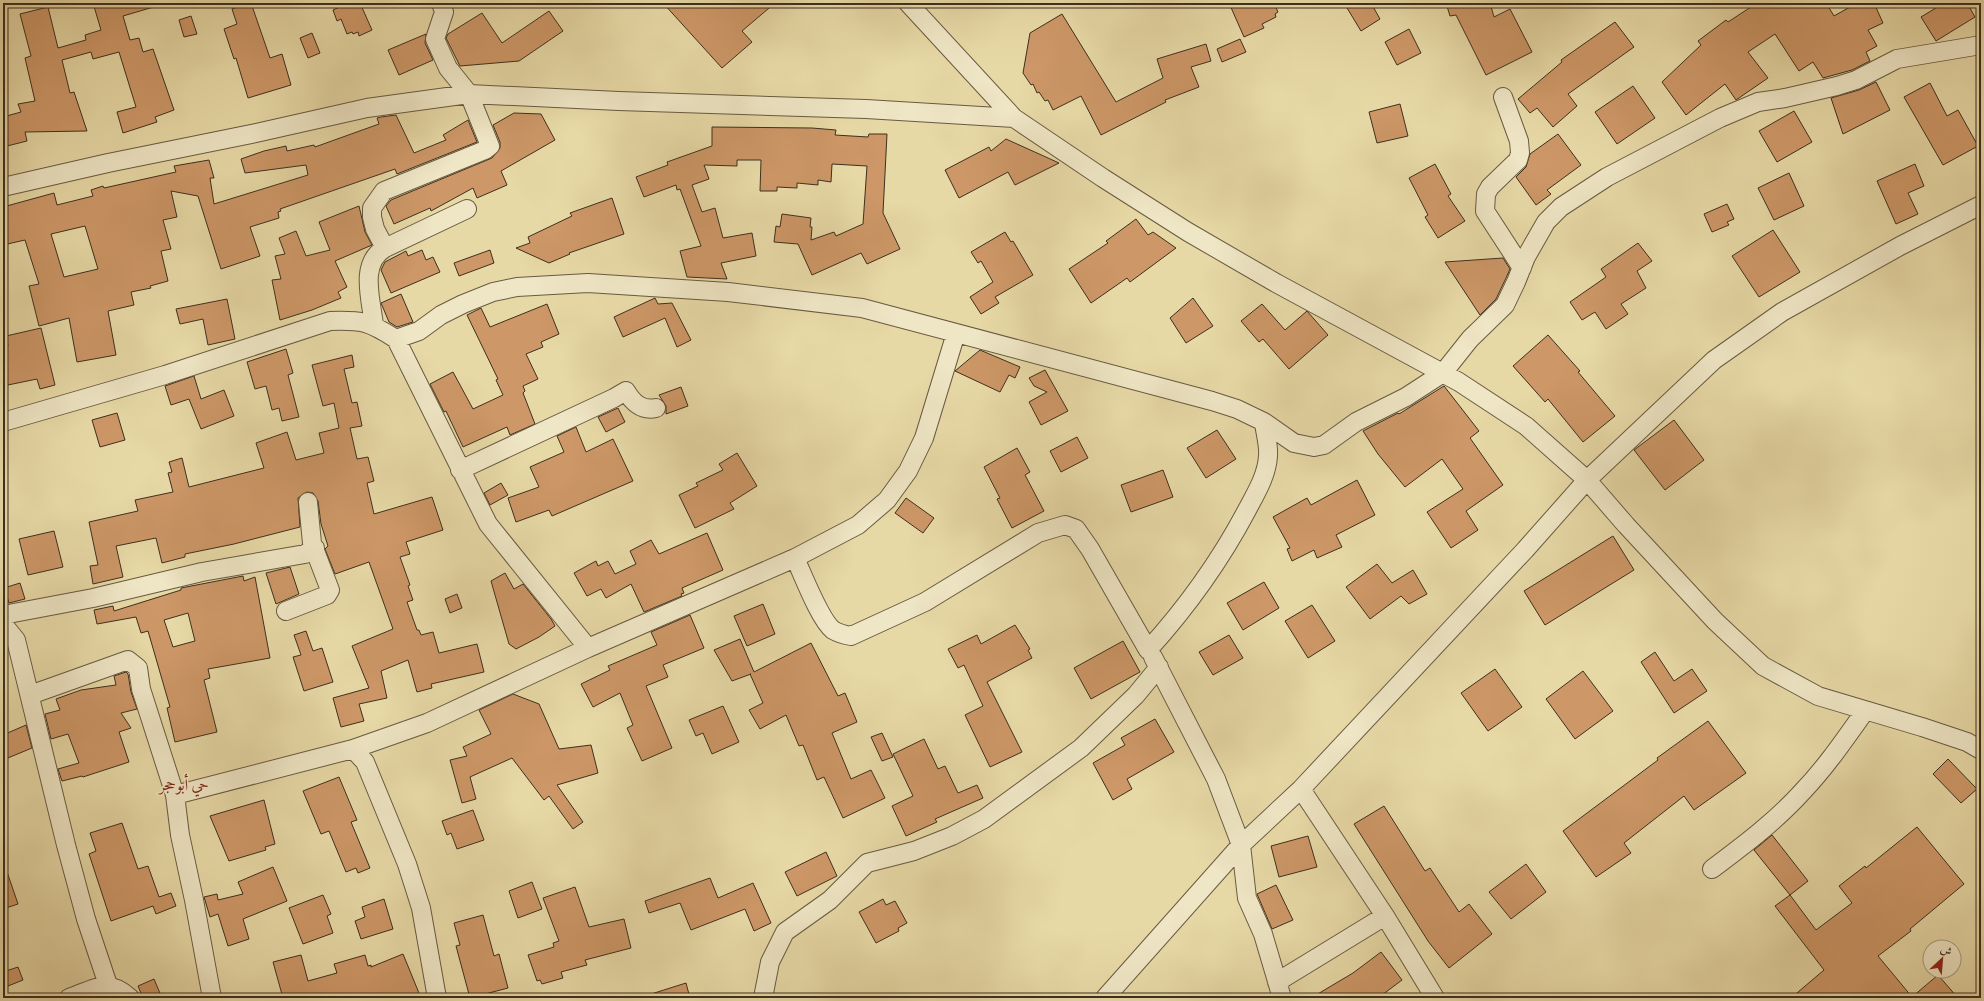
<svg xmlns="http://www.w3.org/2000/svg" width="1984" height="1001" viewBox="0 0 1984 1001" font-family="'EB Garamond',Amiri,serif">
<rect width="100%" height="100%" fill="#e7d9a6"/>
<filter id="stains"><feTurbulence type="fractalNoise" baseFrequency=".005" numOctaves="4"/><feColorMatrix values="0 0 0 0 .2 0 0 0 0 .09 0 0 0 0 .02 0 0 0 .5 -.17"/></filter>
<radialGradient id="worn" r=".72"><stop offset=".6" stop-color="#630" stop-opacity="0"/><stop offset="1" stop-color="#630" stop-opacity=".3"/></radialGradient>
<path fill="#cd9767" stroke="#3e2f1f" fill-rule="evenodd" d="M93,3h63l1,3 -34,10 7,24 9,-2 4,14 10,-3 21,61 -19,7 2,5 -34,11 -6,-21 19,-5 -17,-55 -26,7 -2,-7 -29,8 8,33 4,-1 13,39 -62,1 2,9 -24,6v-30l18,-5 -3,-8 17,-3 -10,-43 6,-2 -11,-42 28,-7 10,41 28,-8 -1,-5 16,-5z
M233,3h18l19,55 12,-4 9,31 -43,13 -12,-40 -2,1 -10,-30 13,-5 -5,-15 3,-1z
M348,3h12l12,27 -13,6 -1,-4 -5,2 -1,-2 -5,2 -6,-15 -4,2 -4,-11z
M663,3h112l-33,28 10,11 -30,26z
M1229,3h45l4,9 -3,2 1,3 -14,7 2,4 -20,9z
M1344,3h27l9,16 -19,12z
M1446,3h44l4,14 16,-8 22,43 -46,23 -30,-60 -6,1z
M1757,3h69l8,13 23,-13h17l9,20 -15,7 9,16 -11,6 4,9 -18,9 -29,8 -10,-16 -14,9 -24,-37 -27,18 20,26 -32,22 -11,-16 -39,31 -24,-33 39,-37 -3,-4 28,-21 2,2z
M1944,3h23l8,14 -39,24 -15,-24z
M549,11l14,20 -44,30 -59,5 -14,-28 2,-4 34,-21 20,30z
M1062,14l54,88 47,-24 -6,-19 49,-15 5,17 -20,6 8,20 -34,13 1,2 -65,33 -20,-39 -28,14 -5,-10 -3,1 -6,-9 -2,1 -4,-9 -2,1 -8,-12 7,-40z
M191,16l6,18 -13,3 -5,-17z
M1615,22l19,25 -66,47 9,12 -24,21 -16,-19 -7,5 -12,-14 44,-37 -1,-2z
M1409,29l12,24 -24,12 -12,-23z
M312,33l8,20 -12,5 -8,-20z
M426,34l-1,9 8,17 -34,15 -11,-25z
M1240,39l6,13 -24,10 -5,-13z
M1876,82l14,28 -47,24 -12,-36 28,-8z
M1930,83l17,33 11,-6 20,36 -35,19 -39,-68z
M1633,86l22,32 -38,26 -22,-32z
M1400,104l8,32 -31,7 -8,-31z
M1794,111l18,31 -35,20 -18,-31z
M514,113l27,1 14,26 -54,31 6,14 -30,13 -4,-10 -42,23 -1,-3 -36,16 -8,-18 5,-6 101,-42 8,-10v-6l-7,-17z
M396,115l18,38 32,-13 -3,-5 25,-15 9,22 -80,32 -2,-5 -115,40 1,2 -3,1 1,6 -29,9 10,29 -39,13 -23,-73 -27,-5 6,26 -14,3 8,29 -10,2 7,30 -18,5 1,2 -20,4 3,13 -26,6 8,44 -39,7 -8,-44 -30,8 -10,-40 10,-2 -14,-44 -22,5v-38l51,-14 3,12 36,-9 -2,-6 12,-4 1,2 72,-16 -2,-6 35,-6 5,18h-4l4,26 94,-29 -2,-10 -61,8 -4,-14 23,-8 22,-5 1,5 27,-6 1,2 64,-23 -2,-6 4,-1zM85,226l13,43 -34,8 -13,-43z
M712,127l100,1 24,2 -1,5 33,2 1,-3h18l-4,79 17,36 -33,15 -6,-11 -49,22 -14,-31 -24,-2 2,-16 4,1 2,-13 29,4 -1,9h2l-1,13 23,-8 2,4 27,-12 4,-58 -35,-2 -1,18 -13,-2v5l-21,-2v5l-20,-1v4h-17l1,-31h-24v6l-33,-1 5,14 -17,6 10,27 13,-4 8,30 29,-5 4,23 -35,7 6,16 -40,-2 -7,-26 21,-5 -21,-57 -3,1 -1,-5 -32,12 -8,-20 32,-12 -1,-3 45,-16z
M1558,134l23,31 -34,25 4,4 -15,11 -20,-28 10,-10 4,-13z
M1006,139l53,24 -44,22 -7,-13 -49,26 -14,-28 44,-23 2,4z
M1435,164l16,30 -3,2 17,25 -27,17 -13,-21 3,-2 -19,-37z
M1915,164l9,22 -16,7 10,21 -22,10 -19,-43z
M1789,173l15,33 -30,14 -16,-32z
M612,198l12,36 -55,19 1,1 -21,9 -33,-15 14,-5 -2,-6 44,-21 -2,-3z
M1727,204l7,15 -7,3 2,3 -17,7 -8,-18z
M359,206l6,26 7,13 -37,16 12,26 -9,5 3,6 -29,12 -32,10 -8,-40 9,-1 -6,-23 10,-2 -6,-16 17,-7 10,25 24,-6 -11,-28z
M1136,219l12,16 5,-3 23,16 -46,34 -3,-4 -36,25 -22,-34 39,-26 -2,-2z
M1773,230l27,42 -41,25 -27,-41z
M1005,232l6,10 2,-1 20,34 -38,22 4,6 -18,11 -11,-17 23,-15 -12,-21 -3,2 -7,-11z
M1638,243l14,18 -15,10 9,17 -25,16 7,10 -22,15 -11,-17 -13,8 -12,-18 36,-25 -5,-8z
M422,250l4,10 7,-3 7,15 -49,21 -10,-23 4,-8 21,-11 2,5z
M490,250l4,13 -35,13 -5,-13z
M1503,258l7,11 -4,9 -10,21 -16,16 -35,-53z
M401,294l12,28 -16,5 -8,-5 -8,-19z
M655,298l3,6 14,-1 19,37 -14,7 -12,-29 -42,19 -9,-20z
M1193,298l20,28 -27,17 -16,-25z
M227,299l8,40 -27,6 -5,-26 -23,5 -4,-15z
M547,304l12,30 -18,8 2,5 -17,7 12,25 -15,7 2,5 -2,2 12,31 -25,11 -3,-8 -44,20 -17,-36 -2,1 -14,-28 23,-12 20,37 30,-14 -7,-15 2,-1 -31,-64 14,-7 9,19z
M1262,304l23,26 22,-19 21,24 -39,34 -26,-30 -4,3 -18,-21z
M41,328l14,57 -15,4 -3,-10 -34,7v-40h5l-2,-10z
M1548,335l32,36 -2,1 37,44 -32,26 -35,-43 -3,3 -32,-36z
M286,349l7,24 -5,2 11,42 -17,4 -3,-13 -7,2 -6,-24 -11,3 -8,-27z
M980,350l40,17 -5,11 -6,-3 -9,17 -45,-21z
M352,355l2,12 -10,2 8,34 5,-1 5,24 -12,2 7,31 11,-2 6,24 -7,2 7,31 58,-17 11,33 -37,12 4,12 -10,3 10,28 -2,1 5,14 -6,2 10,28h2l2,5 12,-3 6,21 38,-9 7,28 -53,12 1,4 -15,4 -9,-32 -27,11 6,27 -28,6 5,17 -23,6 -8,-29 36,-10 -17,-42 41,-17 -24,-67 -34,12 -10,-25 3,-3 -7,-22 -3,-23 -5,-8 -6,-1 -9,6 2,29 -66,17 -49,10v3l-23,6 -6,-25 -40,8 7,31 -30,7 -3,-18 8,-1 -9,-43 49,-11 -3,-11 38,-8 -5,-19 4,-1 -3,-10 13,-4 7,29 75,-19 -8,-25 31,-11 9,28 28,-7 -5,-20 20,-5 -5,-25 -11,3 -11,-41z
M1045,370l23,41 -27,14 -12,-23 18,-10 -13,-6 -5,-8z
M194,376l7,23 23,-9 10,26 -33,13 -12,-30 -18,6 -6,-19z
M1444,386l35,45 -9,7 33,47 -37,26 12,19 -27,18 -24,-36 36,-23 -21,-30 -37,28 -27,-33 -15,-23 35,-18 1,1z
M681,387l7,19 -22,8v-8l-7,-11z
M618,408l7,14 -19,10 -8,-15z
M117,413l8,27 -25,7 -8,-27z
M1674,420l30,40 -39,30 -31,-40z
M576,427l10,25 27,-13 20,42 -81,35 -3,-6 -33,12 -8,-24 31,-11 -9,-20 34,-15 -7,-16z
M1217,430l19,29 -30,19 -19,-30z
M1077,437l11,21 -27,14 -11,-21z
M1017,448l13,24 -5,3 19,36 -32,17 -15,-29 3,-1 -16,-31z
M737,453l20,33 -27,17 4,6 -39,19 -16,-33 19,-9 -2,-3 27,-13 -4,-6z
M1163,470l10,27 -42,15 -10,-27z
M1357,480l18,35 -39,20 6,12 -25,11 -3,-8 -22,11 -5,-12 3,-1 -17,-31 34,-19 4,7z
M501,483l7,12 -18,10 -6,-12z
M906,498l28,20 -11,15 -28,-20z
M54,531l9,36 -35,8 -9,-36z
M707,533l16,37 -41,18 2,5 -3,1 1,2 -38,16 -13,-28 -25,14 -5,-9 -14,7 -13,-23 22,-12 2,5 10,-5 7,13 21,-10 -6,-13 21,-11 8,14z
M1613,536l21,34 -89,55 -21,-34z
M1377,564l15,19 21,-13 14,24 -18,10 -8,-8 -31,23 -24,-32z
M290,567l9,27 -23,10 -10,-31z
M505,573l9,16 9,-5 28,35 4,7 -16,11 -23,12 -7,-5 -18,-63z
M243,576l1,5 11,-4 15,81 -62,11 2,9 -6,2 13,52 -42,10 -8,-34 3,-1 -22,-76 -7,2 -5,-16 -39,7 -3,-14 19,-4 1,5 67,-21v-2zM188,613l7,28 -22,6 -9,-27z
M1264,582l15,26 -36,22 -16,-27z
M20,583l5,16 -16,4 -5,-15z
M457,594l5,14 -12,5 -5,-14z
M763,604l12,30 -28,12 -13,-30z
M1312,605l23,36 -27,17 -23,-37z
M690,615l14,33 -41,17 5,12 -22,9 26,62 -30,13 -15,-33 6,-3 -13,-32 -27,14 -12,-23 29,-14 -2,-4 49,-21 -6,-13z
M1015,625l15,24 -2,1 4,8 -45,24 35,70 -32,15 -25,-52 18,-9 -19,-41 -6,3 -10,-19 29,-14 4,9z
M306,631l7,20 9,-3 11,34 -29,9 -11,-34 8,-2 -7,-20z
M1229,635l14,23 -30,17 -14,-23z
M740,639l14,33 57,-29 27,53 7,-3 12,29 -25,11 19,46 20,-9 14,28 -42,20 -19,-41 -7,3 -14,-35 -4,1 -13,-31 -26,14 -11,-19 14,-7 -13,-29h1l-19,7 -18,-31z
M1123,641l17,31 -49,27 -17,-31z
M1655,652l19,29 18,-12 15,22 -33,22 -33,-51z
M1495,669l27,38 -34,24 -27,-38z
M1583,671l30,40 -38,28 -29,-40z
M126,672l2,2 3,18 6,17 -16,4 10,15 -12,4 10,30 -46,15 -1,-1 -20,5 -4,-12 21,-6 -11,-29 -17,5 -6,-25 15,-4 -4,-11 25,-9 35,-5 -2,-9z
M513,694l26,10 20,45 32,-4 7,28 -41,12 26,37 -10,7 -24,-33 -5,4 -32,-42 -42,19 6,22 -14,4 -12,-43 17,-4 -4,-9 28,-13 -12,-24z
M723,706l16,36 -27,12 -9,-21 -7,3 -7,-16z
M1155,719l19,33 -47,27 5,10 -19,11 -20,-37 32,-18 -4,-7z
M1708,721l38,52 -52,37 -10,-14 -60,47 7,10 -35,24 -33,-46 95,-71 -1,-2z
M26,725l6,23 -29,12v-25z
M882,733l11,24 -11,4 -11,-24z
M924,739l14,30 7,-3 13,27 19,-8 6,13 -48,21 2,3 -31,14 -14,-30 21,-10 -20,-42z
M1948,759l29,30 -16,14 -28,-29z
M339,777l18,43 -6,2 19,46 -12,5 -2,-5 -10,4 -17,-41 -8,3 -18,-43z
M264,800l11,44 -10,3 1,3 -37,11 -19,-45z
M1384,806l41,65 5,-3 29,44 10,-8 23,30 -43,34 -21,-27 -74,-117z
M473,810l11,30 -27,9 -6,-16 -4,2 -5,-14z
M122,823l16,46 10,-3 11,31 12,-4 5,13 -20,8 -3,-8 -42,15 -22,-67 7,-3 -6,-18z
M1917,827l47,57 -54,45 1,2 -33,25 34,41 26,-22 20,23h-167l33,-28 -49,-64 15,-11 26,35 36,-27 -13,-17 26,-20 1,2z
M1772,835l36,46 -18,14 -36,-45z
M1308,836l9,31 -38,10 -8,-31z
M826,852l11,24 -40,20 -12,-24z
M1526,864l20,28 -35,27 -22,-27z
M3,866h2l13,38 -15,5z
M273,867l14,34 -44,18 6,20 -21,7 -10,-32 -8,3 -6,-20 13,-3 1,6 25,-6 -5,-12z
M710,878l8,20 35,-15 18,40 -17,8 -9,-22 -54,21 -11,-27 -31,10 -4,-12z
M532,882l10,27 -24,9 -9,-27z
M1276,885l17,35 -21,9 -15,-35z
M575,887l14,40 35,-8 7,29 -46,12 2,5 -26,7 2,6 -21,6 -2,-4 -3,1 -9,-26 26,-8 -1,-4 6,-2 -16,-43z
M323,895l8,19 -4,2 6,17 -30,11 -14,-36z
M384,899l9,30 -32,10 -6,-18 10,-4 -3,-10z
M883,899l3,6 9,-4 12,22 -9,5 1,3 -23,12 -17,-31z
M483,915l11,41 5,-2 9,34 -38,10 -14,-52 4,-1 -6,-22z
M1381,952l21,28 -24,18h-67l42,-25z
M403,954l18,44h-138l-10,-36 28,-7 7,26 29,-8 -3,-9 31,-9 3,11 3,-1v2z
M18,967l5,13 -20,8v-16z
M154,979l8,19h-19l-5,-12z
M686,983l4,15h-42v-3z"/>
<g fill="none" stroke-linecap="round" stroke-linejoin="round">
<g stroke="#685a41" stroke-width="20">
<path id="minor" d="M908,3l106,115 89,60 85,54 88,51 183,99 67,44 61,54 39,45 89,96 48,45 55,30 104,31 45,15 14,8
M1503,97l16,44 1,12 -2,7 -28,27 -4,7 -1,17 37,57
M3,187l105,-24 148,-30 111,-25 102,-14 150,7 247,8 148,9
M385,248l-10,-19 -3,-12v-9l12,-17 101,-41 5,-4 -21,-52 -21,-26 -13,-29 9,-27 -3,-9
M374,325c-3,-26 -15,-62 11,-77l82,-39
M396,339l23,-8 22,-16 22,-11 30,-12 24,-5 71,-4 140,9 134,16 350,93 25,8 27,13
M3,422l162,-47 165,-54c32,-1 38,0 66,18l92,185 100,124 207,-90c8,17 25,62 38,72 5,3 12,5 18,6l74,-34 113,-69 27,-8 11,4 14,20 58,101c39,-43 72,-89 99,-140 9,-17 20,-35 21,-54 1,-11 -3,-23 -4,-34l30,21 20,4 10,-2 32,-23 50,-25 37,-24 27,-34 35,-34 11,-23 10,-25 20,-35 15,-15 46,-30 113,-59 38,-16 27,-4 52,-12 19,-6 41,-21 84,-14
M460,470l154,-72 12,-7c7,12 16,20 30,17
M795,558l63,-33 29,-25 21,-29 16,-33 32,-105
M286,611l41,-16 3,-5 -18,-47 -4,-41
M3,615l90,-17 109,-26 103,-18 10,-6
M3,624l13,16 50,205 20,74 22,66
M1153,657l63,122 25,66 6,53 16,36 19,64
M30,695l98,-35 10,8 3,21 34,106 5,40 14,65 18,98
M353,749l12,13 42,102 14,44 16,90
M1301,789l84,127 50,82
M175,795l178,-46 74,-26 161,-75
M1712,869c32,-24 64,-48 91,-78 23,-24 42,-52 62,-80
M1277,982l108,-66
M69,998c26,-9 38,-21 61,0
M763,998l7,-36 15,-30 45,-32 37,-37 47,-12 38,-15 32,-17 97,-71 55,-53 23,-28
M1105,998l136,-153 60,-56 224,-239 62,-70 127,-120 68,-48 118,-66 81,-41"/>
</g>
<use href="#minor" stroke="#efe6c5" stroke-width="18"/>
</g>
<g text-anchor="middle" stroke-width="3" stroke-linejoin="round" paint-order="stroke">
<g font-size="16" fill="#7a1f14" stroke="#efe6c5">
<text x="184" y="790">حي أبوحجر</text>
</g>
</g>
<rect width="1984" height="1001" fill="none" stroke="#e7d9a6" stroke-width="16"/>
<rect x="4" y="4" width="1976" height="993" fill="none" stroke="#3e2f1f" stroke-width="2"/>
<rect x="8" y="8" width="1968" height="985" fill="none" stroke="#3e2f1f"/>
<g transform="translate(1942 959) rotate(26)"><circle r="19" fill="#efe6c5" stroke="#a89d83"/>
<path d="M0-3L7 15L0 10L-7 15Z" fill="#8f2418"/>
<text y="-6" font-size="11" font-weight="bold" text-anchor="middle" fill="#3e2f1f">ش</text>
</g>
<rect width="100%" height="100%" filter="url(#stains)"/>
<rect width="100%" height="100%" fill="url(#worn)"/>
</svg>
